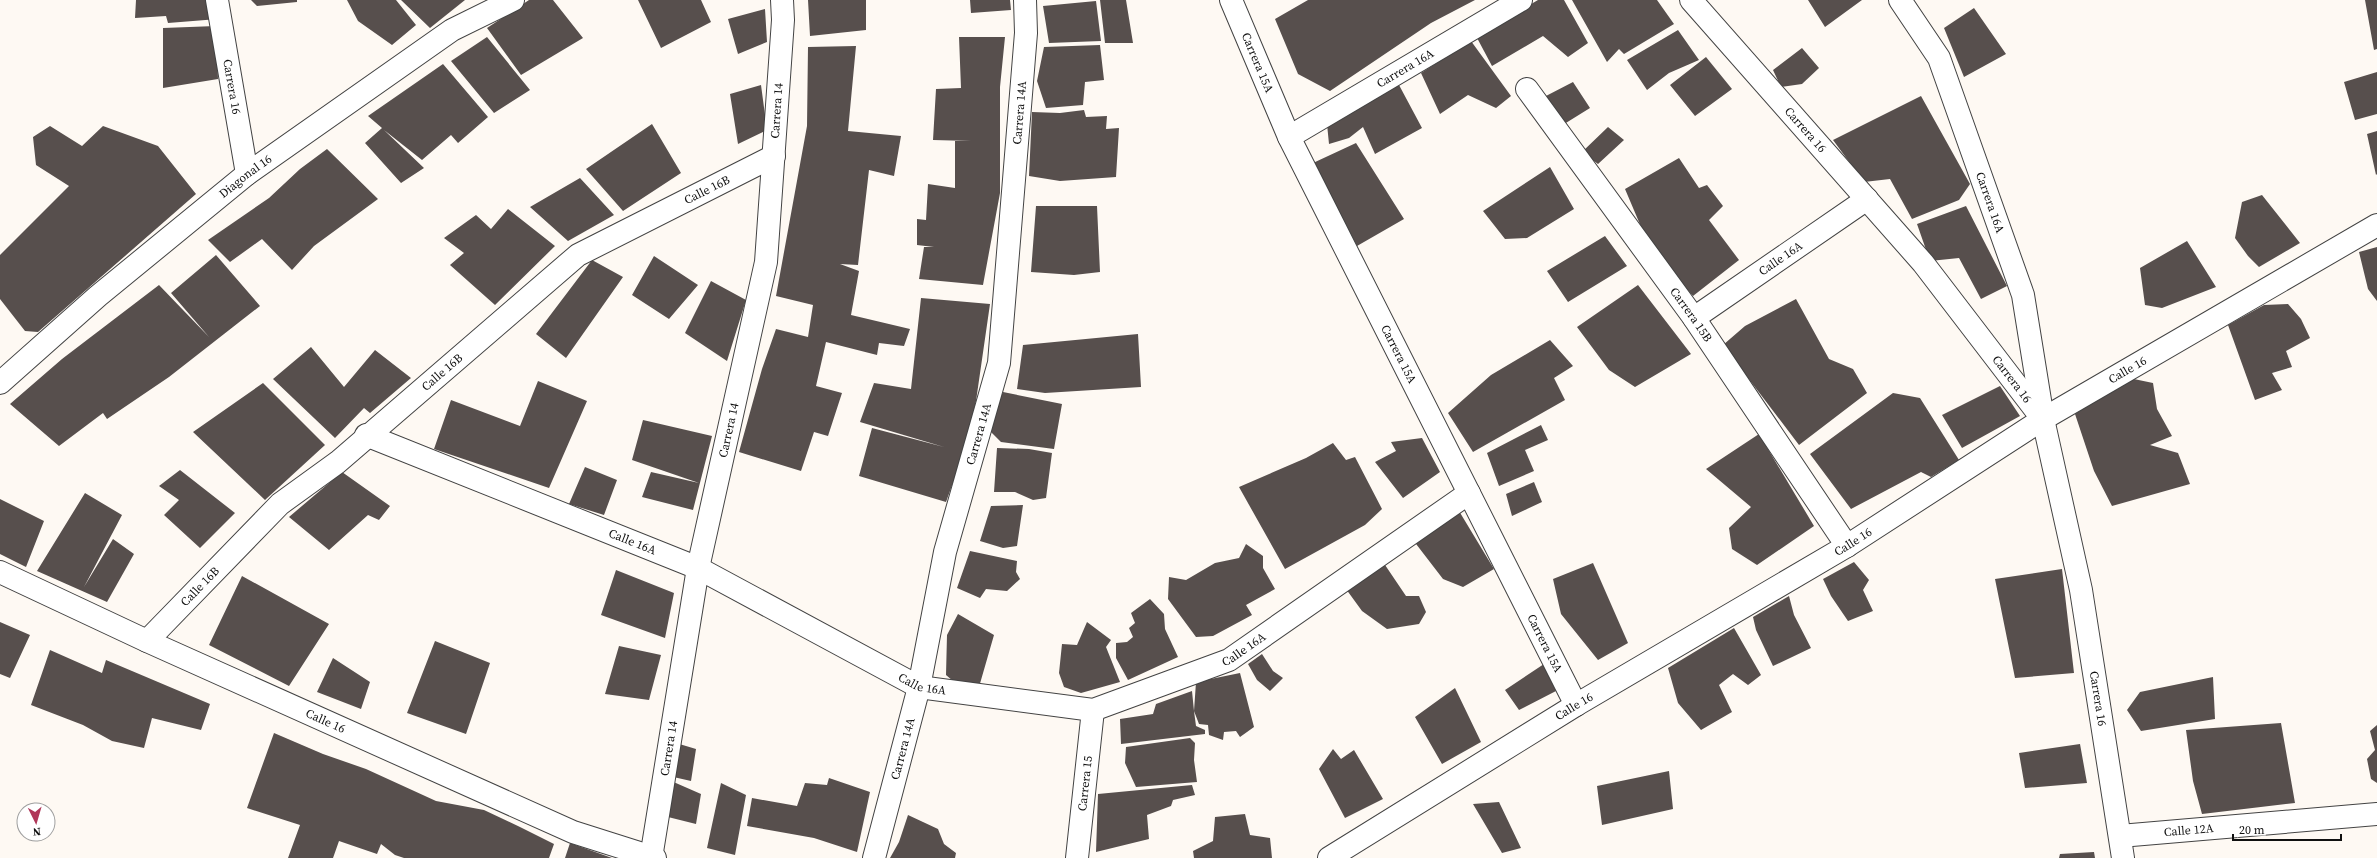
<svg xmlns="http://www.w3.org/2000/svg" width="2377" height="858" viewBox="0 0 2377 858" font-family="'Source Serif 4',serif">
<rect width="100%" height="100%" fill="#fef9f3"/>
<path fill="#574f4d" d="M136,0h79l3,19 -50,4 -2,-7 -31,2z
M251,0h46v2l-40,4z
M347,0h49l20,25 -24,20 -34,-24z
M401,0h64l-35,28z
M529,0h24l30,38 -62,37 -34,-47z
M638,0h63l10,22 -50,26z
M808,0h58v30l-56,6z
M970,0h40l1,10 -40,3z
M1100,0h26l7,43h-28z
M1308,0h167l-44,23 -101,68 -32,-17 -23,-55z
M1538,0h26l24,43 -20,14 -25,-21 -51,30 -16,-30z
M1572,0h85l17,24 -50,30 -5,-5 -12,13z
M1808,0h54l-37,27z
M2365,0h12v49l-3,1z
M1096,1l5,40 -52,2 -6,-37z
M1974,8l32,46 -42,23 -20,-49z
M765,9l2,33 -29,12 -10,-35z
M216,26l2,53 -55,9v-60z
M1678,30l21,30 -30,13 -22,17 -20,-30z
M487,37l43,53 -36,23 -43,-52z
M959,37h46l-5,50v106l-17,92 -64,-6 5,-32h10l-17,-2v-26l9,1 2,-36 27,4v-47h16l-38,-1 3,-51 25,-1z
M1471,41l40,55 -15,12 -28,-13 -28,19 -19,-41z
M1100,45l4,35 -19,2 -2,23 -37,3 -9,-27 7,-34z
M856,46l-8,85 53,5 -7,40 -25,-6 -11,95 -18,-1 19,7 -8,44 59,14 -6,17 -25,-3 -2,12 -51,-13 -10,44 26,7 -14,43 -14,-4 -13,39 -62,-19 23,-83 14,-40 32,8 5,-32 -37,-9 31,-170 1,-79z
M1802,48l17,20 -17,16 -21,3 -8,-17z
M1706,57l26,32 -37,27 -25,-31z
M443,64l45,53 -30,26 -7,-8 -29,25 -38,-30 40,38 -23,15 -36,-40 17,-15 -14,-12z
M2377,72v42l-22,6 -11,-38z
M1573,82l17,26 -29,18 -17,-29z
M761,85l6,45 -29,14 -8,-50z
M1399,85l23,43 -47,26 -12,-27 -14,11 -20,6 -2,-20z
M1921,96l49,88 -11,16 -47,19 -22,-40 -26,3 -31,-42z
M1084,110l2,7 21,-1 -1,13 13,-1 -3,49 -56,4 -31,-5 3,-64 28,1z
M652,124l29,49 -58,38 -37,-42z
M50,126l32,20 21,-20 55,20 38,48 -158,138 -13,-1 -25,-32v-44l69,-69 -33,-21 -3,-28z
M1608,127l16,13 -26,24 -16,-12z
M2377,131v43l-1,1 -9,-41z
M1356,143l48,76 -47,27 -44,-83z
M327,149l51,50 -64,47 -22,24 -30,-31 -32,23 -22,-22 61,-42 31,-29z
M1679,158l20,30 8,-3 16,21 -14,14 30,40 -46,36 -43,-48 -25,-59z
M1550,167l24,42 -47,29 -22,1 -22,-28z
M580,178l34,37 -46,26 -38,-34z
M2262,195l38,48 -41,24 -11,-11 -13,-18 7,-36z
M1036,206h61l3,66 -26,3 -43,-3z
M1966,206l41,80 -26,13 -22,-41 -29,3 -13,-37z
M508,209l47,37 -60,59 -45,-40 14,-12 -20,-15 32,-23 15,14z
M1605,236l22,30 -59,36 -21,-31z
M2187,241l29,46 -54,21 -17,-3 -5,-37z
M2377,247v54l-9,-12 -9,-37z
M216,255l44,51 -91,71 -62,42 -4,-6 -44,33 -49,-42 52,-45 97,-74 50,52 -38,-44z
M654,256l44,29 -29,34 -37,-24z
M592,260l31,17 -57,81 -30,-24z
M711,281l35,19 -19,61 -42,-28z
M1638,285l53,69 -56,33 -26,-17 -32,-43z
M921,298l69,6 -14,97 -12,51 -18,50 -87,-26 13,-48 72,19 -84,-25 14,-39 37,6z
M1796,299l33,60 24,10 14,24 -68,52 -76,-100 22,-19z
M2288,304l13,15 9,19 -24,13 6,16 -20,6 10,17 -27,10 -27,-75 36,-20z
M1138,334l3,53 -96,6 -28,-4 6,-44z
M1550,340l23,26 -19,12 11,22 -92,52 -25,-39 43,-38z
M311,347l33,40 31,-37 36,28 -41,35 -6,-5 -29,30 -62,-59z
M2129,378l24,5 4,26 15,27 -22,9 28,8 12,31 -78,22 -18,-35 -19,-57z
M538,381l49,20 -38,87 -115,-39 17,-49 69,26z
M263,383l62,62 -60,55 -72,-68z
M2000,386l20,30 -58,32 -20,-33z
M1003,392l59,12 -8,45 -53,-7 -14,-14z
M1893,393l27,5 39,62 -28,17 -10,-5 -70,37 -41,-55z
M643,420l69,16 -19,74 -51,-13 9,-25 48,11 -67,-23z
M1541,425l7,15 -23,10 9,21 -35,15 -12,-33z
M1759,434l55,92 -57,39 -25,-16 -3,-21 22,-21 -45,-38z
M1422,438l18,34 -37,26 -28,-36 21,-11 -5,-9z
M1333,443l13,17 9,-3 27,52 -17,16 -80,44 -46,-82 67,-29z
M997,448l32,1 23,4 -6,45 -13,2 -18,-8h-21z
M585,467l32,13 -13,35 -35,-11z
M180,470l55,43 -35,35 -36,-33 15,-15 -20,-14z
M342,472l48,34 -11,14 -11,-5 -39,35 -40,-33z
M1534,482l8,20 -30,14 -6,-22z
M85,493l37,22 -38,72 29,-48 21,15 -27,48 -70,-31z
M0,499l44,22 -18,46 -26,-13z
M1023,505l-6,41 -14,2 -23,-7 11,-35z
M1459,511l35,58 -31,18 -20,-8 -30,-39z
M1246,544l17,12v12l12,21 -29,16 6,10 -39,21 -17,1 -28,-38 1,-22 17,3 29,-17 24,-5z
M970,551l47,10 -1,11 4,7 -13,12 -21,-2 -6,9 -23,-10z
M1383,562l23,34h13l7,16 -7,12 -32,5 -25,-18 -16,-22z
M1854,562l15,18 -6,10 10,21 -25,10 -17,-25 -8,-17z
M1593,563l35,80 -30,17 -37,-46 -8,-35z
M2062,569l12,104 -59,5 -20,-99z
M616,570l58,23 -9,45 -64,-23z
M242,576l87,48 -40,62 -80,-41z
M1789,596l5,19 17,33 -38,18 -17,-36 -3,-13z
M1150,599l14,15 1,15 13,28 -50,23 -12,-22v-15l11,-1 6,-5 -4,-9 6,-5 -4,-10z
M958,614l36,21 -15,52 -26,-6 -7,-6 1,-40z
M0,622l30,13 -20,43 -10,-4z
M1087,622l24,18 -5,7 14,35 -39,11 -17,-6 -5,-14 3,-29 15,1z
M1734,628l27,47 -13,10 -15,-11 -14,11 13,27 -31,18 -23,-27 -10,-35z
M435,641l55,22 -24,71 -59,-21z
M619,646l42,9 -12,45 -44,-6z
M50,650l52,23 4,-13 104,44 -9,26 -49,-12 -8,30 -32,-7 -29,-16 -52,-20z
M1262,654l11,17 10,7 -13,13 -13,-11 -9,-16z
M333,658l37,24 -9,27 -44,-17z
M1544,664l12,27 -37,19 -14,-20z
M1240,673l14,54 -14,10 -4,-6 -12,1 -1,8 -14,-5 -1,-10 -9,-1 -5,-13 2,15 9,4v4l-84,10 -1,-25 33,-5 3,-10 36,-13 2,20 2,-29z
M2213,677l2,42 -74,12 -14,-21 13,-18z
M1455,688l26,54 -39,22 -27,-47z
M2281,723l14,80 -93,11 -9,-33 -7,-51z
M2377,725v58l-6,-4 -4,-20 8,-9 -5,-19z
M274,733l49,21 43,15 70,32 48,9 36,17 34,17 -5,14h-145l-9,-3 -14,-11 -4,10 -38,-13 -6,17h-45l12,-33 -53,-17z
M1190,738l5,5 -1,17 3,22 -61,5 -11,-24 1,-16z
M676,743l20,6 -5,32 -22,-5z
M2080,744l7,39 -62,5 -6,-35z
M1333,749l8,10 13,-9 29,49 -38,19 -26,-49z
M1669,771l4,38 -71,16 -5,-39z
M829,778l41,14 -13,60 -43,-14 -67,-12 5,-28 45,8 8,-23 22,2z
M669,780l32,14 -5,30 -36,-9z
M721,783l25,12 -11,60 -28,-7z
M1192,785l3,10 -22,5 -2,6 -24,9 2,24 -53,13 2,-58z
M1499,802l22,46 -19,5 -29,-49z
M1245,814l5,21 20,3 2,20h-78l-1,-7 20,-10 2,-24z
M908,815l30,14 6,15 12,9 -1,5h-65l9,-16z
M570,843l42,15h-47z
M2094,852l1,6h-36l1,-4z"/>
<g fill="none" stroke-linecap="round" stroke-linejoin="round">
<g stroke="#434343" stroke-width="24">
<g id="street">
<path id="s1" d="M217,0l30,174"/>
<path id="s2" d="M1231,0l58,137 287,568"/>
<path id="s3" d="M1691,0l232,263 118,154"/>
<path id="s4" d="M1900,0l39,58 84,237 20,124 38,171 42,268"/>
<path id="s5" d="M1527,89l167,229 153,228"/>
<path id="s6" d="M1289,137l232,-137"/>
<path id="s7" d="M1694,318l173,-119"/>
<path id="s8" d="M0,383l98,-87 149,-122 205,-144 61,-30"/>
<path id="s9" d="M366,435l332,133 221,119 174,23 136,-50 240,-167"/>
<path id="s10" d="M0,572l147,69 426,191 82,26"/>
<path id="s11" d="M147,641l133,-137 58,-42 240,-207 196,-99"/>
<path id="s12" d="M2120,836l257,-22"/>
<path id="s13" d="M651,858l47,-290 68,-306 17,-242 -1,-20"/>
<path id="s14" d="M874,858l45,-171 26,-135 54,-189 27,-330 -1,-33"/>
<path id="s15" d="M1077,858l16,-148"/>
<path id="s16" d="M1329,858l247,-153 271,-159 196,-127 334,-194"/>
</g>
</g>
<use href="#street" stroke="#fff" stroke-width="22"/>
</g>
<g text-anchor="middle" stroke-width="4" stroke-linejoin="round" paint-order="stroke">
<g font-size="12" fill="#101010" stroke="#fff">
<text dy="4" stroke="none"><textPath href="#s2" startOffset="68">Carrera 15A</textPath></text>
<text dy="4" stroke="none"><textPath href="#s6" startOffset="135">Carrera 16A</textPath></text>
<text dy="4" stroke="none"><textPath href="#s1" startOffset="88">Carrera 16</textPath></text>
<text dy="4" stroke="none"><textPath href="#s13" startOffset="759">Carrera 14</textPath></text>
<text dy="4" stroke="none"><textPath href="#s14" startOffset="762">Carrera 14A</textPath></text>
<text dy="4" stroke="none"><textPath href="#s3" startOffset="173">Carrera 16</textPath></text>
<text dy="4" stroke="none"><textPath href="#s8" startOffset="321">Diagonal 16</textPath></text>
<text dy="4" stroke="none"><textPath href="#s11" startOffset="724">Calle 16B</textPath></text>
<text dy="4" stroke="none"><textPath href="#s4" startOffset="223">Carrera 16A</textPath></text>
<text dy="4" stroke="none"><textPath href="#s7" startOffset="105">Calle 16A</textPath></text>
<text dy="4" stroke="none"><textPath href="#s5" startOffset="279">Carrera 15B</textPath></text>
<text dy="4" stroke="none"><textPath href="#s2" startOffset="392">Carrera 15A</textPath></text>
<text dy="4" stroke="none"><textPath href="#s16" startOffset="936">Calle 16</textPath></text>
<text dy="4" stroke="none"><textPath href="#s11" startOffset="400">Calle 16B</textPath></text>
<text dy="4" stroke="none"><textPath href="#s3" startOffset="497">Carrera 16</textPath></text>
<text dy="4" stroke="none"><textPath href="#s13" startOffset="435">Carrera 14</textPath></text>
<text dy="4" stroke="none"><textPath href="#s14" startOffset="437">Carrera 14A</textPath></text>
<text dy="4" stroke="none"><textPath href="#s16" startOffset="612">Calle 16</textPath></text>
<text dy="4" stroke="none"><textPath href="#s9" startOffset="287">Calle 16A</textPath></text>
<text dy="4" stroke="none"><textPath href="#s11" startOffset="76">Calle 16B</textPath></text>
<text dy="4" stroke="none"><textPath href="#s2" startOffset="716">Carrera 15A</textPath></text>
<text dy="4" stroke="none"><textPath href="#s9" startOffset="947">Calle 16A</textPath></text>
<text dy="4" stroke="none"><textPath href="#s9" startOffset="611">Calle 16A</textPath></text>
<text dy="4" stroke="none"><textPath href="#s4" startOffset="732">Carrera 16</textPath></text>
<text dy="4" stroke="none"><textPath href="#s16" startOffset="288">Calle 16</textPath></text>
<text dy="4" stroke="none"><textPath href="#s10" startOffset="358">Calle 16</textPath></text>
<text dy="4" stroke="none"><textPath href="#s14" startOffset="113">Carrera 14A</textPath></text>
<text dy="4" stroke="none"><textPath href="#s13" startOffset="111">Carrera 14</textPath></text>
<text dy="4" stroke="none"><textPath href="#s15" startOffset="75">Carrera 15</textPath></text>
<text dy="4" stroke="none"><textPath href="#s12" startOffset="69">Calle 12A</textPath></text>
</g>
</g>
<g transform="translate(36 822) rotate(175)"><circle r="19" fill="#ffffff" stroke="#9f9f9f"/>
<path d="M0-3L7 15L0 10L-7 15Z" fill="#b03759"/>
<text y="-6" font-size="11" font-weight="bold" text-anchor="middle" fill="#101010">N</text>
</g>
<path d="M2233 834v6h108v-6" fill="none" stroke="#101010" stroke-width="2"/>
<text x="2239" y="834" font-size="12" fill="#101010" stroke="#ffffff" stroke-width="3" paint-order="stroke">20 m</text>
</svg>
